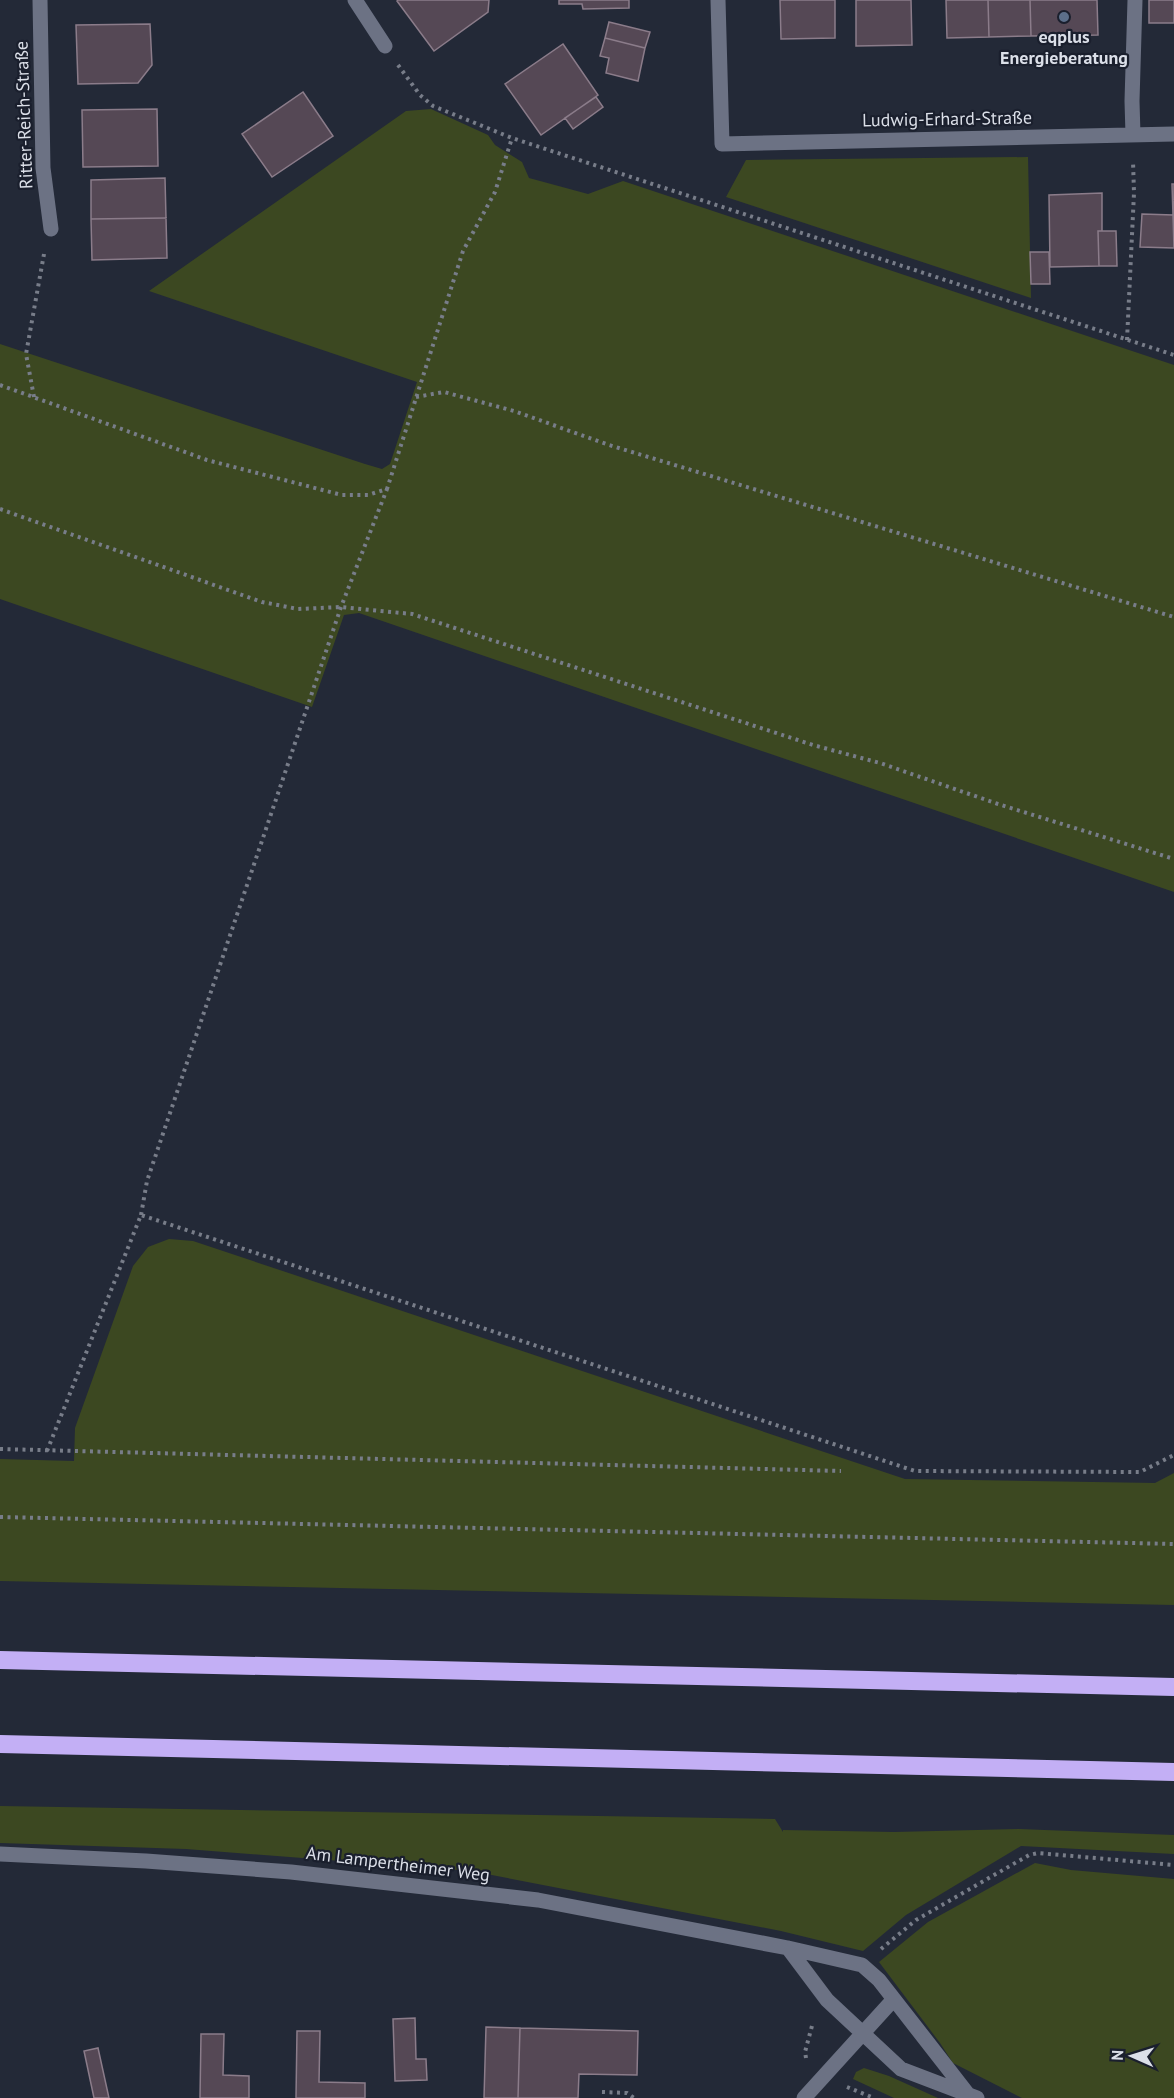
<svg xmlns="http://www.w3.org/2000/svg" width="1174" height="2098" viewBox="0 0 1174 2098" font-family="'PT Sans',sans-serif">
<rect width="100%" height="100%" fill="#232937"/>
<path fill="#3c4821" d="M431,109l57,26 7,10 27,17 7,16 59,16 35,-13 551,184v527l-815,-279 -15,2 -32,92 -312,-108v-255l365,120 17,5 8,-5 27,-82 -268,-91 257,-180z
M1028,157l3,141 -305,-101 20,-37z
M169,1239l24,2 712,238 250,4 19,-10v132l-1174,-24v-122l74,2 1,-33 58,-162 15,-19z
M0,1806l775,13 8,13v-2l111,2 125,-3 155,6v19l-153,-8 -115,69 -43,36 -82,-20 -310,-60 -285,-22 -186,-6z
M1035,1863l36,7 103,9v219h-152l-69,-35 -13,-20 -61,-81 49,-40z
M864,2068l25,8 49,22h-44l-41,-19 3,-7z"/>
<path fill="#554855" stroke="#8b7c8a" stroke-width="1.5" d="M398,0h91l-1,12 -54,39 -37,-50z
M559,0h70v8l-46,1 -1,-5h-23z
M780,0h55v38l-54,1z
M856,0h55l1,45 -56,1z
M946,0h42l1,37 -42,1z
M988,0h42l1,36 -42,1z
M1030,0h67l1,35 -67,1z
M1149,0h25v23h-25z
M609,22l41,10 -5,16 -40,-10z
M150,24l2,41 -14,18 -60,1 -2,-59z
M605,38l40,10 -7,33 -32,-8 3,-15 -9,-2z
M563,44l35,51 -57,40 -36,-51z
M303,92l30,44 -61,41 -30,-43z
M596,97l7,10 -30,22 -8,-11z
M157,109l1,57 -75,1 -1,-57z
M165,178l1,40 -75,1v-39z
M1172,184h2v64z
M1102,193v38h-4l1,35 -49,1 -1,-72z
M1142,214l31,1 1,33 -34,-1z
M166,218l1,40 -75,2 -1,-41z
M1098,231h18l1,35h-18z
M1030,252h19l1,32h-19z
M415,2018l1,41h10l1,21 -32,1 -2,-62z
M486,2027l34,1 -2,70h-34z
M520,2028l118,3 -1,44 -58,-1 -1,24h-60z
M297,2031h23l-1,51 46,1v15h-69z
M201,2034h23l-1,41 26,1v22h-49z
M98,2048l11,50h-15l-10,-47z"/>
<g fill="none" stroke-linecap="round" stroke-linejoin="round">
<path stroke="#787d89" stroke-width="4" stroke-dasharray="3 4.5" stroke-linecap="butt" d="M398,65l22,30 13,11 79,32 662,217
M1127,340l7,-147 -1,-32
M0,385l207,75 135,35h26l19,-6 76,-238 32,-59 17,-54
M34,397l-8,-43 18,-100
M416,397l28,-5 70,19 95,34 565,172
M0,509l262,93 36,7 43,-2 71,7 401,131 67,18 118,41 176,55
M141,1215l6,-34 194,-574 46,-118
M0,1449l841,22
M47,1451l94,-236 774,256 225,1 34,-17
M0,1517l1174,27
M881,1949l35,-29 113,-65 9,-2 136,12
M806,2058l-1,-6 8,-30
M847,2087l27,11
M602,2092l25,1 7,5"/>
<path stroke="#6c7284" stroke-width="15" d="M40,0l3,168 8,61
M355,0l30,46
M718,0l4,144 452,-10
M1133,135l-1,-34 3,-101
M0,1854l146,7 145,11 247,28 250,48 74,17 17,15 88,113
M788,1948l39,52 74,69 76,29
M804,2098l89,-98"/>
<path stroke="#c3aff5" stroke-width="18" d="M0,1660l1174,27
M0,1744l1174,28"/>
</g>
<circle fill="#5c6f8a" stroke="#1a1f2d" stroke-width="2" cx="1064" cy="17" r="6"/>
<g text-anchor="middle" stroke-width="4.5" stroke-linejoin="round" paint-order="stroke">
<g font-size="18" font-weight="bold" fill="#dbdfe8" stroke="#1a1f2d">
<text x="1064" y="43">eqplus<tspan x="1064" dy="21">Energieberatung</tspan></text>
</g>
<g font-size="18" fill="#dbdfe8" stroke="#1a1f2d">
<text transform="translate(24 115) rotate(-92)" y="6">Ritter-Reich-Straße</text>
<text transform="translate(947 119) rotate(-1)" y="6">Ludwig-Erhard-Straße</text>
<text transform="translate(398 1864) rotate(7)" y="6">Am Lampertheimer Weg</text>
</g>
</g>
<g transform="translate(1132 2056) rotate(273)" stroke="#1a1f2d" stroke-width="4.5" paint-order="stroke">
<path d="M0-4.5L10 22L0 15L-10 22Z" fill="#dbdfe8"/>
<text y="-9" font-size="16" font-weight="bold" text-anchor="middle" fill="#dbdfe8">N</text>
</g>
</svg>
